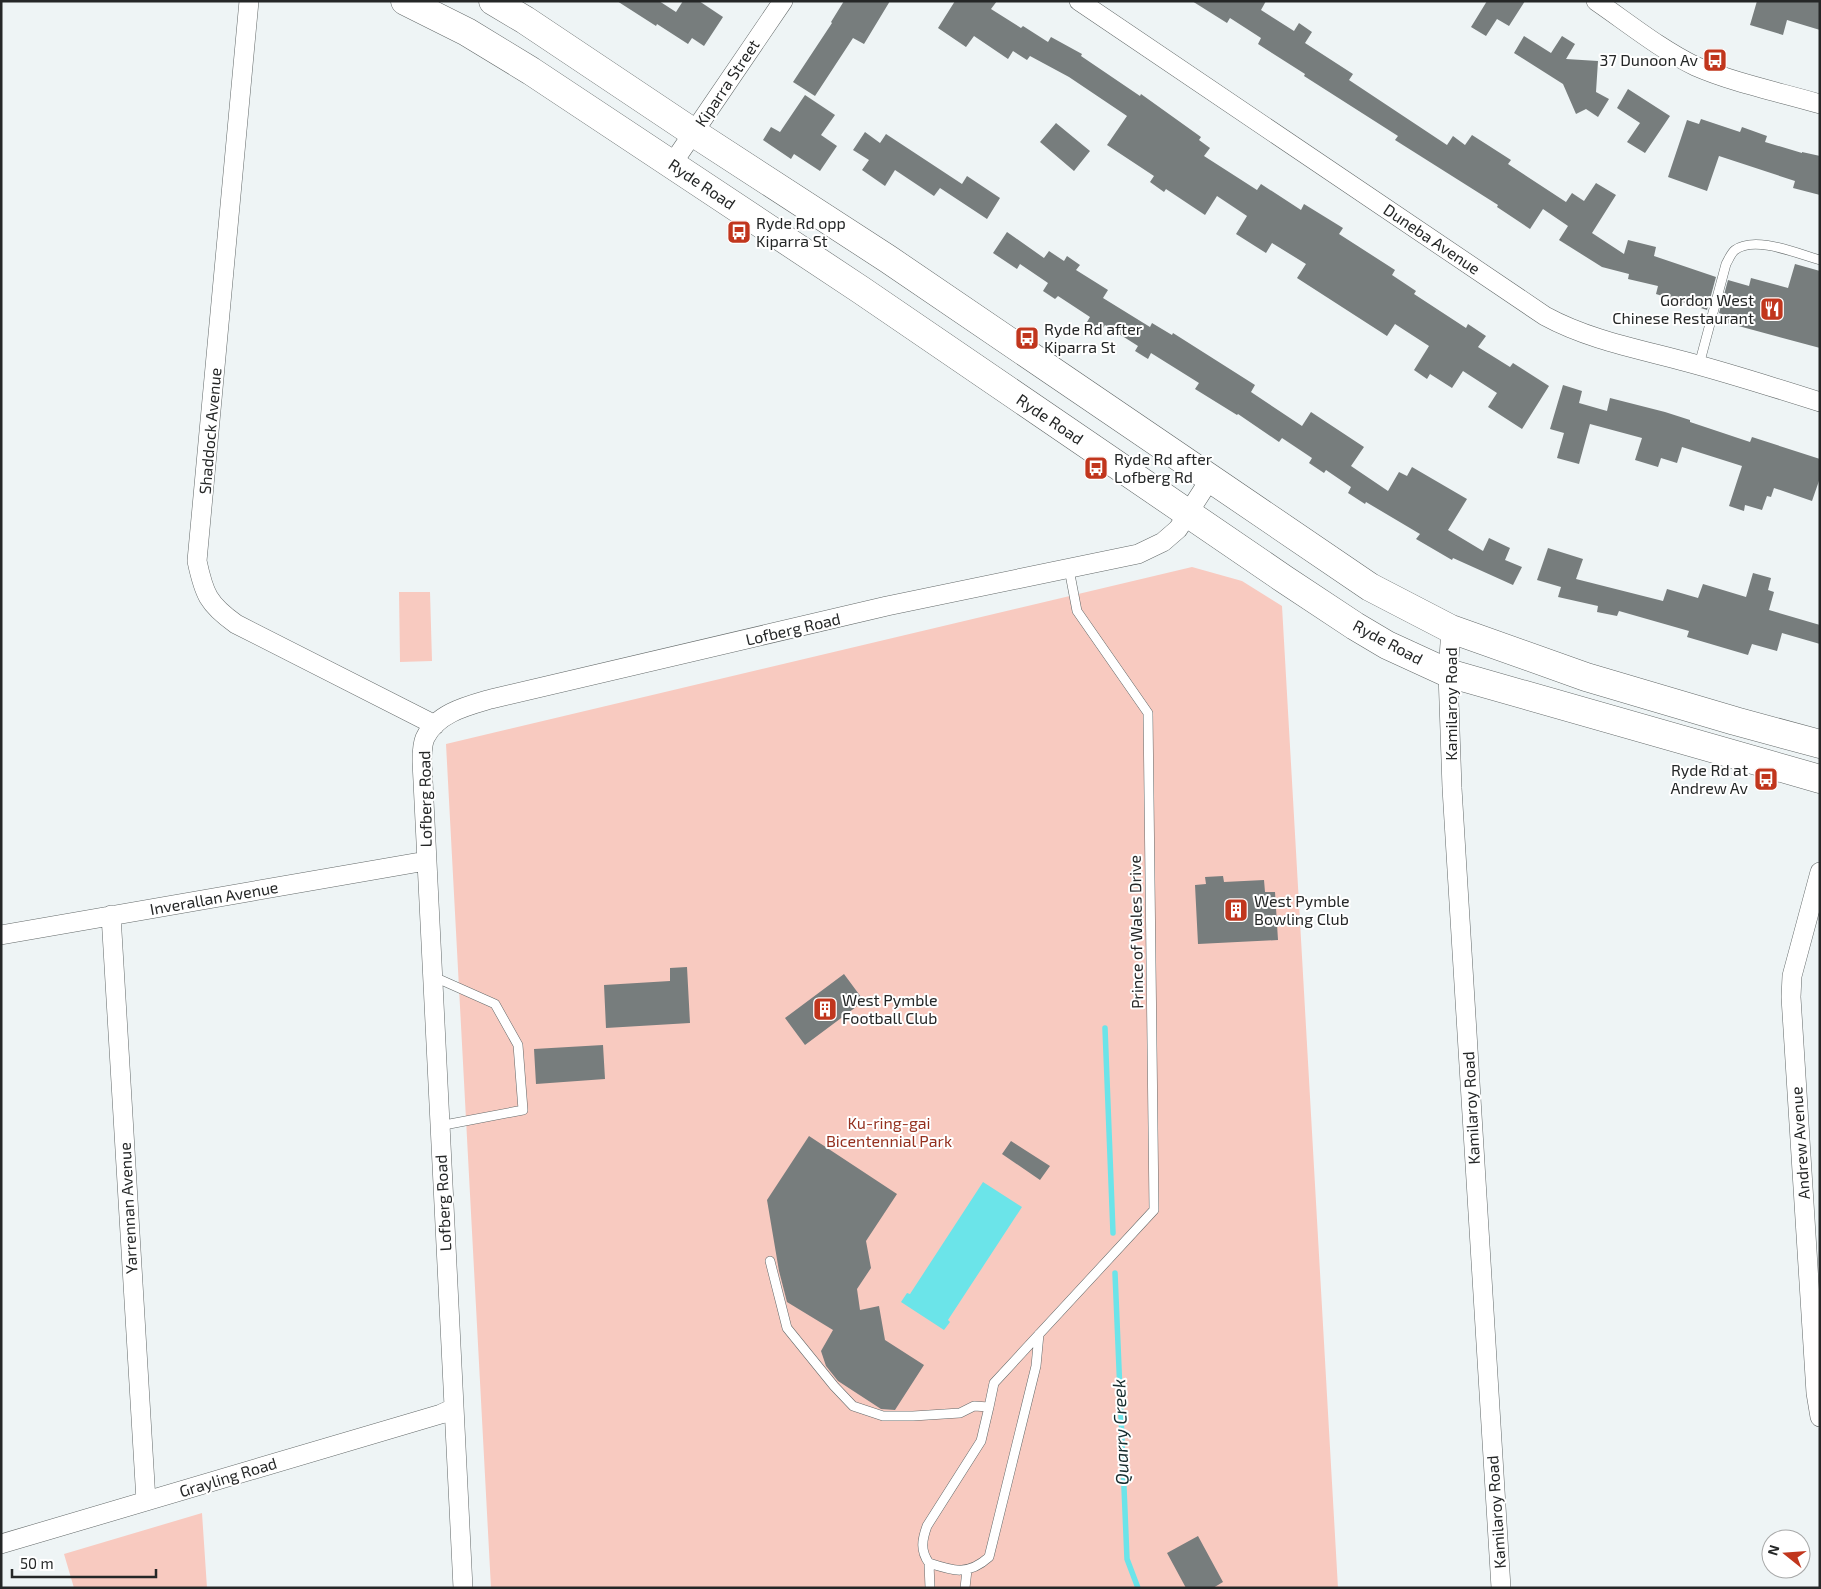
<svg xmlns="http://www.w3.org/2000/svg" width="1821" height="1589" viewBox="0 0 1821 1589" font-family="'Exo 2',sans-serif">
<rect width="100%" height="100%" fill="#eef4f5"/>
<path fill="#f8cac0" d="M1192,567l50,14 40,25 56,982h-847l-45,-844z
M399,592h31l2,69 -32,1z
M202,1513l5,75h-133l-10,-34z"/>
<path fill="#6be4e9" d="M983,1182l39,25 -74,113 2,2 -6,8 -43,-28 6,-9 3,1z"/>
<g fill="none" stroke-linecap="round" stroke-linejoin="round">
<path stroke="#6be4e9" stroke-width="5.5" d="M1105,1028l8,205
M1115,1273l12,286 11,29"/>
</g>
<path fill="#777d7d" d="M617,1h42l17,11 7,-11h16l24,16 -19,29 -12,-8 -4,6 -31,-20 -1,2z
M844,1h46l-26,43 -11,-6 -38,58 -22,-14 39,-59 -1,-1z
M955,1h42l-6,8 30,19 2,-2 25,16 3,-5 31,17 -1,2 59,40 1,-2 60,43 -2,3 11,8 -6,8 53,34 4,-6 40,26 3,-6 39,24 -4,6 56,36 -3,5 24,16 -2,3 52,34 2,-4 18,12 -8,11 32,20 3,-4 36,23 -27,43 -34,-22 9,-14 -34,-22 -11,17 -22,-14 -3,5 -13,-9 15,-24 -34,-22 -8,12 -90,-58 9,-14 -34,-21 -6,10 -30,-19 11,-18 -30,-20 -12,19 -39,-26 -2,3 -14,-10 4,-6 -47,-31 20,-29 -58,-39 -39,-21 -3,4 -14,-9 -5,8 -34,-23 -8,11 -28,-19z
M1192,1h74l-5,9 33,21 5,-8 13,9 -7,11 48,31 -4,6 98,65 6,-9 12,9 7,-10 39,25 -3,4 58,38 6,-9 12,8 12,-18 20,12 -24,38 32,21 4,-14 28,7 -2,9 62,21 -9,33 -51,-16 2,-8 -30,-7 1,-5 -27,-7 -43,-27 9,-14 -25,-17 -13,20 -33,-22 1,-2 -103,-65 3,-4 -94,-60 1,-2 -47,-30 3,-6 -31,-20 -3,5z
M1487,1h38l-16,25 -12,-7 -11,17 -15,-9z
M1757,1h63v29l-33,-10 -4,15 -33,-10z
M1524,36l27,17 11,-17 13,8 -9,15 32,2 -2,31 13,7 -11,18 -12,-8 -10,5 -13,-30 -49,-31z
M1628,89l42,27 -25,37 -18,-11 13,-19 -23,-15z
M805,95l30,20 -14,20 16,11 -17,25 -26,-17 -3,5 -28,-19 8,-13 9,5z
M1701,119l39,13 2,-5 25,9 -2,6 37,11v-1l18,4v39l-27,-7 2,-7 -76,-25 -12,35 -39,-14 19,-57 12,4z
M1056,123l34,28 -16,20 -34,-29z
M865,132l15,11 6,-9 76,50 5,-8 33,22 -13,21 -47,-31 -6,8 -39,-26 -10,16 -23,-16 7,-10 -16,-10z
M1007,232l37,26 5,-7 15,10 3,-5 13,9 -4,5 32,20 -5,8 47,29 2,-4 20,12 1,-2 82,52 -4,7 51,34 9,-14 53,35 -13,19 37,25 11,-19 8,4 5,-9 55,32 -19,31 35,21 6,-13 21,10 -5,12 17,7 -9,18 -60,-27 -1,2 -36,-21 4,-5 -54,-32 -1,2 -17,-11 3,-6 -25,-17 -2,3 -15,-10 3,-5 -30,-20 -3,4 -41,-28 -1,1 -42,-26 4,-6 -48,-30 -3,6 -13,-8 3,-5 -33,-21 -4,6 -14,-9 3,-5 -32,-21 -3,3 -12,-8 5,-8 -28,-19 -3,5 -24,-16z
M1795,264l25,7v77l-100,-27 2,-7 -3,-1 9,-33 21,6 2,-8 37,10z
M1563,385l19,6 -3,12 28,8 3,-13 55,14 25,8v2l60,20 2,-5 68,22v19l-8,23 -38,-13 -3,9 -4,-1 -5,14 -17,-5 -1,6 -15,-5 13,-40 -60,-19 -5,16 -16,-5 -3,9 -23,-7 7,-22 -52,-14 -11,40 -22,-6 7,-25 -14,-4z
M1548,548l35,11 -7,20 87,22 4,-12 31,9 5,-14 43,13 7,-24 18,5 -3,12 6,2 -5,18 51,15v19l-38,-11 -5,18 -25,-7 -4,11 -61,-18 2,-6 -70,-20 -2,5 -20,-4 1,-6 -40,-9 3,-10 -24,-7z
M1223,876l1,6 40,-2 1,12h10l3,48 -80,4 -3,-59 11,-1 -1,-7z
M687,967l3,56 -84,5 -2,-43 66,-4v-13z
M844,974l20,27 -59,44 -20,-27z
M603,1045l2,34 -69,5 -2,-35z
M809,1136l88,58 -31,47 5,27 -14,21 3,21 19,-4 6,34 39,25 -29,45 -14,-1 -43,-28 -12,-15 -5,-15 12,-21 -46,-28 -8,-31 -12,-71z
M1011,1141l39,25 -10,14 -38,-26z
M1198,1536l25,46 -10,6h-27l-19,-35z"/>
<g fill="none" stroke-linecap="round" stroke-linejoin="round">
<g stroke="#636969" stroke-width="10">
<path id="lane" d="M1699,365l27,-101c3,-5 5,-11 9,-14 20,-15 63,4 85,10
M432,976l63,28 23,41 5,65 -84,16
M770,1261l17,67 47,58 19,20 30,10h30l47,-3 14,-7 15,1 5,-24 160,-173 -6,-497 -71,-102 -8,-42
M989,1407l-8,34 -54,85c-5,14 -7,24 2,37 24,8 39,13 60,-6l47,-191 3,-32
M929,1563l1,25
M965,1588l2,-18"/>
</g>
<g stroke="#636969" stroke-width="20">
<path id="street" d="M249,1l-52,560c7,33 11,43 39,63l199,101
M1079,1l466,315c44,24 94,33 142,46 45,12 89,26 133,40
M1596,1c32,22 64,48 99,65 39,17 84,26 125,38
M672,164l111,-163
M1451,629l-3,44 4,115 49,800
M1820,872l-28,104 -1,21 25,396 4,24
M111,915l35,586
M1,935l425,-74
M1,1544l440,-130 13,-6
M463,1588l-41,-827c0,-8 0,-16 3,-23 12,-25 42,-32 66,-39l396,-93 251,-52 25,-12 15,-13 32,-50"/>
</g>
<g stroke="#636969" stroke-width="29">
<path id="highway" d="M405,1l62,31 64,39 330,219 423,289 71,47 32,19 61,28 372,106
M493,1l32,19 169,113 194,126 482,328 81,42 135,48 149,44 85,23"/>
</g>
<use href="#lane" stroke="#fff" stroke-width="9"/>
<use href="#street" stroke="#fff" stroke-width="19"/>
<use href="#highway" stroke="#fff" stroke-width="28"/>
</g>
<defs>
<g id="bus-square" transform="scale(1.25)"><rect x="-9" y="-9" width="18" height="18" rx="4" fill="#c1361d" stroke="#fff"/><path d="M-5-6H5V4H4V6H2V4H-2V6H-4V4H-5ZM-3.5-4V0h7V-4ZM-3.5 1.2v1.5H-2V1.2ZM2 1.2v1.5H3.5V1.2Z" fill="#fff"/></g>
<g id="restaurant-square" transform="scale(1.25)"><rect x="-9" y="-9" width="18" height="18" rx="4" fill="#c1361d" stroke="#fff"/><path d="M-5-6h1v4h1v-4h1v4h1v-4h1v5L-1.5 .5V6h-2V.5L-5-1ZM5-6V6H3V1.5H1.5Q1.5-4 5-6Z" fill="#fff"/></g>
<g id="building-square" transform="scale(1.25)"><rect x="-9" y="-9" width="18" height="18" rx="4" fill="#c1361d" stroke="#fff"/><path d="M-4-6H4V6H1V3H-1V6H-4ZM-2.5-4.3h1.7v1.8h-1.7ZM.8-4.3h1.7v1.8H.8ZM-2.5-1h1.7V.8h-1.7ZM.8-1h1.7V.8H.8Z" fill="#fff"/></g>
</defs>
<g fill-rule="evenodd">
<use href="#bus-square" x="1715" y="60"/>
<use href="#bus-square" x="739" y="232"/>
<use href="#restaurant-square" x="1772" y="309"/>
<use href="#bus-square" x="1027" y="338"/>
<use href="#bus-square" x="1096" y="468"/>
<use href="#bus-square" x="1766" y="779"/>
<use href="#building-square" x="1236" y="910"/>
<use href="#building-square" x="825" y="1009"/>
</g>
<g text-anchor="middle" stroke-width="4" stroke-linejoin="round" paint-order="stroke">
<g font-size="16" fill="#252727" stroke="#fff" text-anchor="start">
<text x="1698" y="66" text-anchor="end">37 Dunoon Av</text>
<text x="756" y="229">Ryde Rd opp<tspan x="756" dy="18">Kiparra St</tspan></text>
<text x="1754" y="306" text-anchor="end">Gordon West<tspan x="1754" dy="18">Chinese Restaurant</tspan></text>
<text x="1044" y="335">Ryde Rd after<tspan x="1044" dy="18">Kiparra St</tspan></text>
<text x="1114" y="465">Ryde Rd after<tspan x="1114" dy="18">Lofberg Rd</tspan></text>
<text x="1748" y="776" text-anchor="end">Ryde Rd at<tspan x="1748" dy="18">Andrew Av</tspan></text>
<text x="1254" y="907">West Pymble<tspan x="1254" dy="18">Bowling Club</tspan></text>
<text x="842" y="1006">West Pymble<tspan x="842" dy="18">Football Club</tspan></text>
</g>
<g font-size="16" fill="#252727" stroke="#fff">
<text transform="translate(727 83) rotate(-56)" y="6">Kiparra Street</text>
<text transform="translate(702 184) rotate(34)" y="6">Ryde Road</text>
<text transform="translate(1432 239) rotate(34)" y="6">Duneba Avenue</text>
<text transform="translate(1050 419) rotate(34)" y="6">Ryde Road</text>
<text transform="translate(210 431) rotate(-85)" y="6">Shaddock Avenue</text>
<text transform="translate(793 629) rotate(-13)" y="6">Lofberg Road</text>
<text transform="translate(1388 642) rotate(28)" y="6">Ryde Road</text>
<text transform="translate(1451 704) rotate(-90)" y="6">Kamilaroy Road</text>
<text transform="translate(425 799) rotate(-91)" y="6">Lofberg Road</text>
<text transform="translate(214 898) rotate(-10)" y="6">Inverallan Avenue</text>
<text transform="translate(1136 932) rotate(-91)" y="6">Prince of Wales Drive</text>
<text transform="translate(1471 1108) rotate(-93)" y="6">Kamilaroy Road</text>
<text transform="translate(1800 1143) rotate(-94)" y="6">Andrew Avenue</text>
<text transform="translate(443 1203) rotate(-93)" y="6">Lofberg Road</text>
<text transform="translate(128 1208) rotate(-93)" y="6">Yarrennan Avenue</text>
<text transform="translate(228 1477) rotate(-17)" y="6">Grayling Road</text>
<text transform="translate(1496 1512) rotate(-94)" y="6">Kamilaroy Road</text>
</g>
<g font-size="16" fill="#94301e" stroke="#fff">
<text x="889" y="1129">Ku-ring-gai<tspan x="889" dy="18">Bicentennial Park</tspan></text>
</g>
<g font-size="18" font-style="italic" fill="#182d2e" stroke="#fff">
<text transform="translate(1121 1432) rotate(-92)" y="6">Quarry Creek</text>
</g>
</g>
<rect width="1821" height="1589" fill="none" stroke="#252727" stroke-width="5"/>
<g transform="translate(1786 1554) rotate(287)"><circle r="24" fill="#ffffff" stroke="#a8a9a9"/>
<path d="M0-4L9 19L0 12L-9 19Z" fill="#c1361d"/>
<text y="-8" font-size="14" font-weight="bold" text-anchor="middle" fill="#252727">N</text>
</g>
<path d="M12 1569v8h144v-8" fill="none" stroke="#252727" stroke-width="2.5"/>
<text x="20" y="1569" font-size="15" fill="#252727" stroke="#ffffff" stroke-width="4" paint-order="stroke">50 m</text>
</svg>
